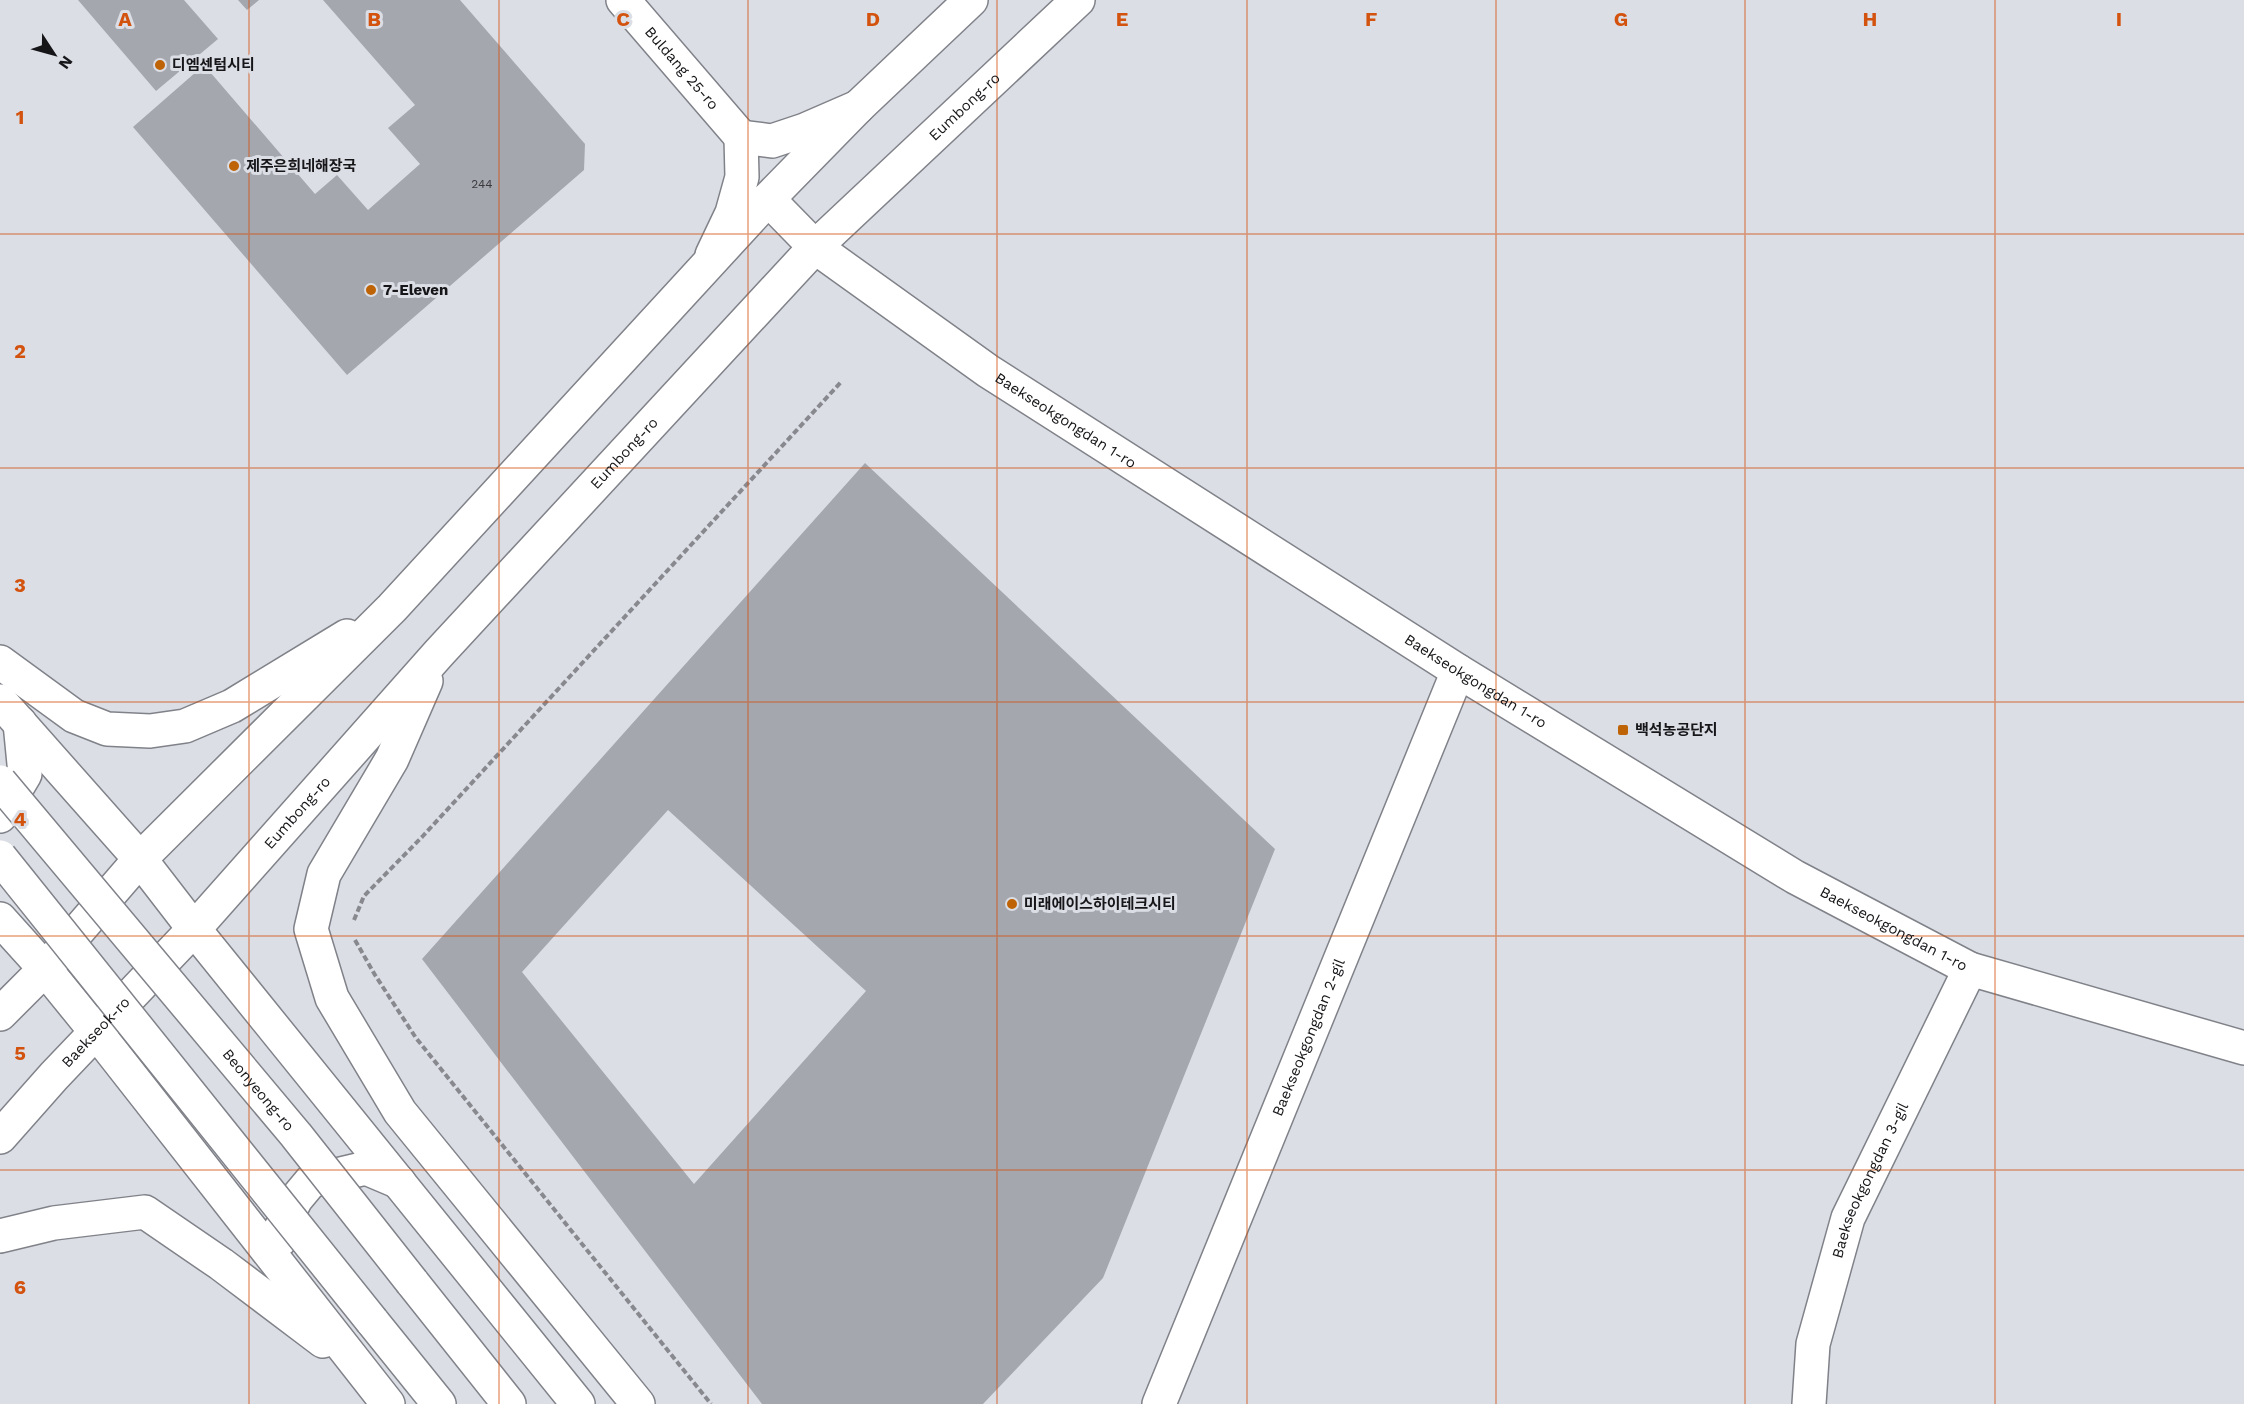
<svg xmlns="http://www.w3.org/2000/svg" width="2244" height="1404" viewBox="0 0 2244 1404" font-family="'Work Sans','Noto Sans KR',sans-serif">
<rect width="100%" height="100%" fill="#dcdee6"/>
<path fill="#a5a7af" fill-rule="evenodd" d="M78,0h106l34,39 -62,52z
M238,0h21l-12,10z
M323,0h137l125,144 -1,26 -237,205 -214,-248 71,-62 111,129 22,-19 31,35 52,-46 -32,-36 27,-23z
M865,463l410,386 -172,429 -120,126h-221l-340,-445zM668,810l198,181 -172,193 -172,-212z"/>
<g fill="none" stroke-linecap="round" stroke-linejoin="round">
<g stroke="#808289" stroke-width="36">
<g id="minor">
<path id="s1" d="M623,0l118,137"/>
<path d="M741,137l31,4 33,-11 53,-23"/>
<path id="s2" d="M768,199l47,48 173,124 470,300 337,206 175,92 274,79"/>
<path d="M712,255l20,-42 10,-36 -1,-40"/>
<path id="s3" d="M1159,1404l299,-733"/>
<path id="s4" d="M1809,1404l4,-60 35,-126 122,-249"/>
</g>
</g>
<g stroke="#808289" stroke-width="36">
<g id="major">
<path d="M0,662l74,54 33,13 43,2 35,-5 47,-20 115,-70"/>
<path d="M426,681l-34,78 -68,115 -13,55 21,69 68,114 238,292"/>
<path d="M0,701l140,158 54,70 384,475"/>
<path d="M0,816l25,-42 -5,-51"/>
<path d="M0,919l45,50 52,64 291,371"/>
<path d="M0,1014l45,-45 95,-110 252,-251 376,-409 91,-93 112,-106"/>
<path id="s5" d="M0,1137l54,-61 140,-147 245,-276 376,-406 263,-247"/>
<path d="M0,1236l54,-13 91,-11 76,52 102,77"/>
<path d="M281,1239l-1,-9 16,-31 15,-18 55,-13 33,14"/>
<path d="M412,1282l97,122"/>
<path d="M372,1321l67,83"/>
</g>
</g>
<path stroke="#88898f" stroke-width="4" stroke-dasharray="6 3" stroke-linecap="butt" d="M354,920l10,-24 58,-59 420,-456
M355,940l20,35 41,63 295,366"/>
<use href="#minor" stroke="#fff" stroke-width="33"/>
<use href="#major" stroke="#fff" stroke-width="33"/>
<g stroke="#808289" stroke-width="36" stroke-linecap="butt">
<g id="major-bridge">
<path id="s6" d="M0,782l296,353 116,147"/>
<path d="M0,857l372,464"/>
</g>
</g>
<use href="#major-bridge" stroke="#fff" stroke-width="33"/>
</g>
<path fill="none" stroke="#d3520d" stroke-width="1.5" stroke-opacity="0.55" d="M249,0v1404M499,0v1404M748,0v1404M997,0v1404M1247,0v1404M1496,0v1404M1745,0v1404M1995,0v1404M0,234h2244M0,468h2244M0,702h2244M0,936h2244M0,1170h2244"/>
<g fill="#be6406" stroke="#dcdee6" stroke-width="2">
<circle cx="160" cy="65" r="6"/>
<circle cx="234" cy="166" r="6"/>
<circle cx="371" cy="290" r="6"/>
<rect x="1617" y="724" width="12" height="12" rx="3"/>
<circle cx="1012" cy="904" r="6"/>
</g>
<g text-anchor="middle" stroke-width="6" stroke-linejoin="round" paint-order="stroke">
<g font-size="12" fill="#3a3a3e">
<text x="482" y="188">244</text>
</g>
<g font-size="15" font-weight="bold" fill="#161619" stroke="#dcdee6" text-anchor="start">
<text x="172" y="70">디엠센텀시티</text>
<text x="246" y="171">제주은희네해장국</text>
<text x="383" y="295">7-Eleven</text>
<text x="1635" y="735">백석농공단지</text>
<text x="1024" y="909">미래에이스하이테크시티</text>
</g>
<g font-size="15" fill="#161619" stroke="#dcdee6">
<text dy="5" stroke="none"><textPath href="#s1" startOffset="90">Buldang 25-ro</textPath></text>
<text dy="5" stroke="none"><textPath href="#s5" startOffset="1412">Eumbong-ro</textPath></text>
<text dy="5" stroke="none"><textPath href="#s2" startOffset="372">Baekseokgongdan 1-ro</textPath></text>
<text dy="5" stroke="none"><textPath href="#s5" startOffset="926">Eumbong-ro</textPath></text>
<text dy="5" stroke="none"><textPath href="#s2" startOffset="858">Baekseokgongdan 1-ro</textPath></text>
<text dy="5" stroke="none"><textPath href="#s5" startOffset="440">Eumbong-ro</textPath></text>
<text dy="5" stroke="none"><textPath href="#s2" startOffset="1344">Baekseokgongdan 1-ro</textPath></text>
<text dy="5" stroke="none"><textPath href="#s5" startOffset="142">Baekseok-ro</textPath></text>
<text dy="5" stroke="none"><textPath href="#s3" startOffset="396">Baekseokgongdan 2-gil</textPath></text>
<text dy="5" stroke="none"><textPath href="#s6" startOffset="402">Beonyeong-ro</textPath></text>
<text dy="5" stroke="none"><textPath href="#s4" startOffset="234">Baekseokgongdan 3-gil</textPath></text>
</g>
</g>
<g font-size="20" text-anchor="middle" font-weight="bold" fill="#d3520d" stroke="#dcdee6" stroke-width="6" stroke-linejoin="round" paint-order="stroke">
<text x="125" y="26">A</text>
<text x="374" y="26">B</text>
<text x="623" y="26">C</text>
<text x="873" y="26">D</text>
<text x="1122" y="26">E</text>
<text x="1371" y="26">F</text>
<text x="1621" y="26">G</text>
<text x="1870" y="26">H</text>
<text x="2119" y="26">I</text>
<text x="20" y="124">1</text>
<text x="20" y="358">2</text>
<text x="20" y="592">3</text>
<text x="20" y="826">4</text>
<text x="20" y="1060">5</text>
<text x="20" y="1294">6</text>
</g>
<g transform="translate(54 54) rotate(126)" stroke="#dcdee6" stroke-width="4.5" paint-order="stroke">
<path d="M0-4.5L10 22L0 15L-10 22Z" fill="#161619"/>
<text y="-9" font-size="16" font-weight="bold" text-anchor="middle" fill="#161619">N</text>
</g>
</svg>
